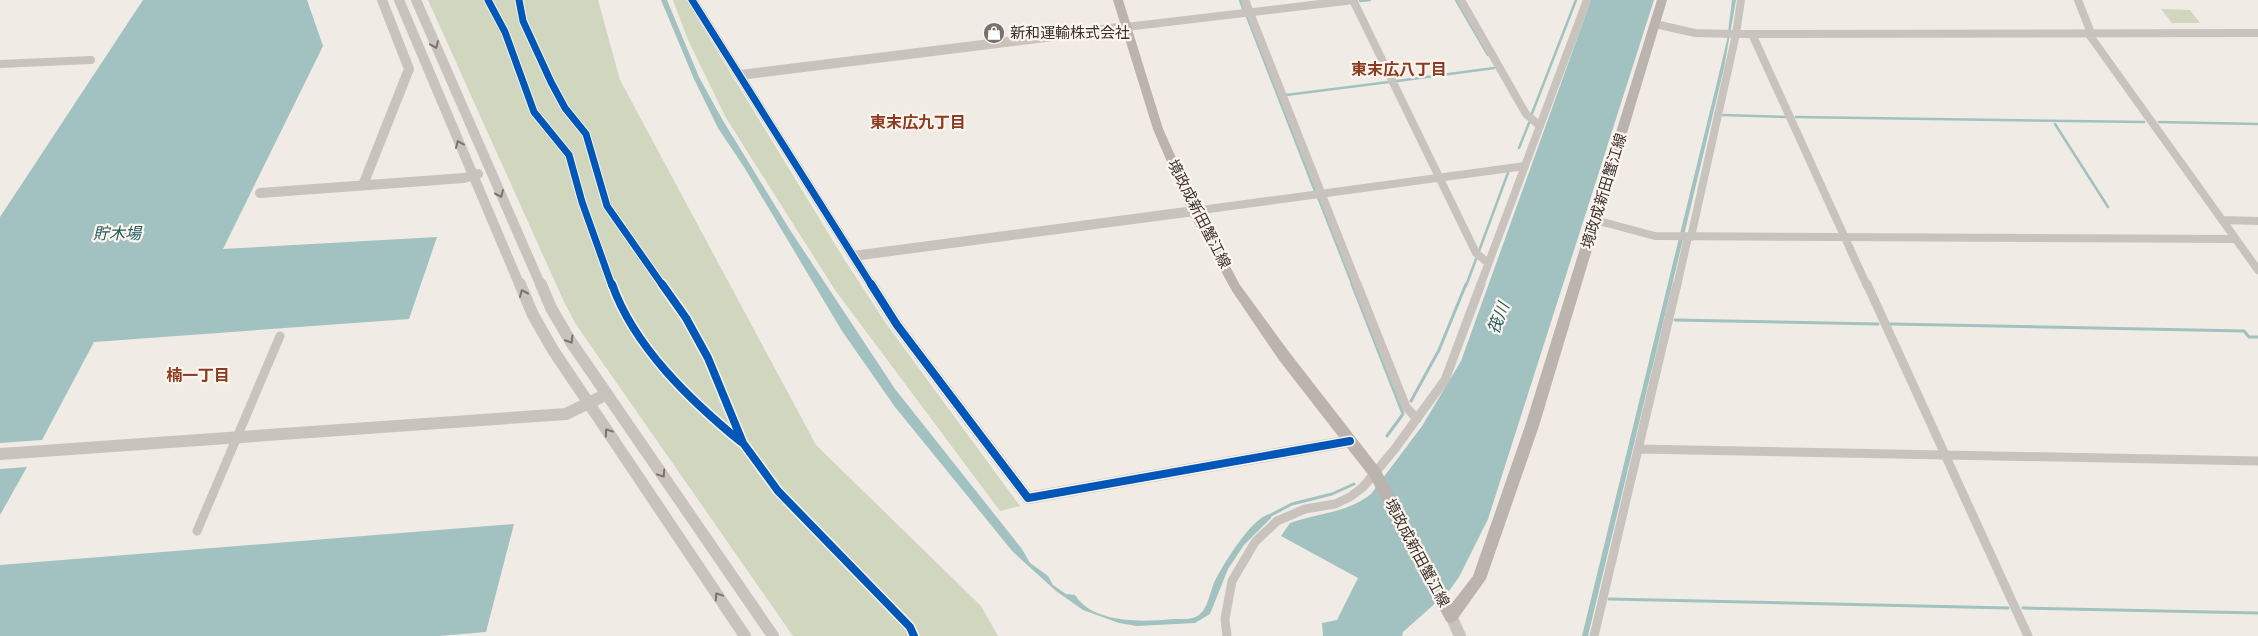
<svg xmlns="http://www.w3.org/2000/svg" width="2258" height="636" viewBox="0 0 2258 636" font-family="'Roboto Condensed','Noto Sans JP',sans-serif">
<rect width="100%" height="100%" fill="#f0ebe5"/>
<path fill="#d1d6bf" d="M428,0h170l22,80 196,365 165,161 17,30h-205l-216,-310 -12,-22z
M673,0h13l158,259 43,66 133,181 -20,5 -165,-221 -109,-172 -38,-78z
M2161,9l29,1 10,13h-28z"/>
<path fill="#a1c2c1" d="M143,0h164l16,46 -100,203 214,-12 -28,82 -315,23 -52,98 -42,3v-226z
M661,0h6l32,77 23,42 68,111 105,159 127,160 8,14 18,13 5,9 13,9 9,1c18,29 69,27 99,24 8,0 20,1 26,-5 8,-7 10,-22 14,-31 8,-17 39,-68 57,-69v4l-27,27 -16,24 -18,45 -15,9 -58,3 -18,-3 -36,-13 -27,-19 -43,-39 -118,-145 -53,-76 -98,-164 -26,-39 -24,-49z
M1591,0h63l-166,519 -29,58 -10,14 -46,41 -1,4h-79l-1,-13 15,-3 21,-42 -77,-42 9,-13c28,-10 57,-10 81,-29l51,-68 39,-65z
M1732,0h4l-12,68 -136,568h-6l136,-558 9,-38z
M27,467l-27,48v-46z
M514,524l-28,108 -47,4h-439v-71z"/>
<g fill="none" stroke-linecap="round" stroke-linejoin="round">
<path stroke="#a1c2c1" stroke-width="2.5" d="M1240,0l4,11
M1456,0l32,55
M1360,1l10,-1
M1246,14l69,177
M1397,81l97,-13
M1286,95l103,-13
M1722,115l64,2
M1531,116l45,-116
M1796,117l348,5
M2159,122l99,2
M2055,124l53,83
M1519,148l10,-25
M1318,197l35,89
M1479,251l30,-81
M1466,286l10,-27"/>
<path stroke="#a1c2c1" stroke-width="3" d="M1352,284l51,130 -16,22
M1675,320l203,4
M1891,324l353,7 5,6h9
M1411,401l28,-51 27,-66
M1269,516l23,-12 40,-10 22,-10
M1609,599l399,9
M2023,608l235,5"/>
<path stroke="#c9c3be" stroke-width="8" d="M1245,0l113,286
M1353,0l123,253 12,10
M1461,0l65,114 14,12
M2078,0l13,33
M1655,24l40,9 41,1 522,-1
M1126,27l228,-27
M2088,33l170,237
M1752,34l115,252
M0,64l91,-4
M1194,211l331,-45
M1595,220l60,16 580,3
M2222,220l36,1
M1691,237l45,-203 5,-34
M1480,286l107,-286
M1677,286l11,-49"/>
<path stroke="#c9c3be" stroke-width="9" d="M1357,284l49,123 11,12
M1867,284l161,352
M1639,449l619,12
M197,531l83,-195
M1227,636l-2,-17 7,-38 23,-39 22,-21 28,-12 30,-5 15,-7 13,-10 31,-37 51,-70 36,-96
M1594,636l83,-352"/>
<path stroke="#c9c3be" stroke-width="10" d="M399,0l121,286
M416,0l125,286
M692,0l180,286
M740,75l386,-48
M363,185l46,-116 -27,-69
M260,193l204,-15 14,-4
M853,256l341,-45"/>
<path stroke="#c9c3be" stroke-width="12" d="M520,284l13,31 20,35 192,286
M541,284l10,24 20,34 202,294
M871,284l26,41 131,173 322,-57
M0,454l566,-40 41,-20
M1451,616l9,20"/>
<path fill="#bab3ae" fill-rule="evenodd" d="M1113,0h10l40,129 37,82 40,74 49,67 91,117 72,134 21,-27 52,-150 132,-426h10l-128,426 -53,153 -30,42 -5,2 -5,-2 -76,-144 -91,-117 -47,-69 -44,-80 -35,-82z"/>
<g stroke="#fbf5ee" stroke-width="9">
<path id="cycleway-far1" d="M488,0l17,32 29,80 35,43 13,47 30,84
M519,0l4,21 28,61 14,26 21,26 21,72 56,80
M692,0l180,286"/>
</g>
<g stroke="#fbf5ee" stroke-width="11">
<path id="cycleway" d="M612,284c22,63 79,117 129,158
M662,284l24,34 22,40 35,85 35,48 132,136 4,9
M871,284l26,41 131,173 322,-57"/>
</g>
<use href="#cycleway-far1" stroke="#0057b8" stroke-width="7"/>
<use href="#cycleway" stroke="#0057b8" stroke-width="8"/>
</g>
<defs><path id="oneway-chevron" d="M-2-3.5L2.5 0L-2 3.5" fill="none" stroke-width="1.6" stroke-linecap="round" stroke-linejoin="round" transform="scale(1.25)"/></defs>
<g stroke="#7b726d">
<use href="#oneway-chevron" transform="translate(435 45) rotate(67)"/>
<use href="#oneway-chevron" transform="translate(459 144) rotate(-113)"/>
<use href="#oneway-chevron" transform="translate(500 194) rotate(66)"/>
<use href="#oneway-chevron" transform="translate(523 293) rotate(-114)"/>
<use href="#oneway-chevron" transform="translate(570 340) rotate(58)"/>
<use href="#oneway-chevron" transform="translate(608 432) rotate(-124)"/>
<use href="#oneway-chevron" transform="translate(662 474) rotate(56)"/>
<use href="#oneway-chevron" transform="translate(718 596) rotate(-124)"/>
</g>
<defs>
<g id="shop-disc" transform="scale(1.125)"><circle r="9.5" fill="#7a716c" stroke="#fbf5ee"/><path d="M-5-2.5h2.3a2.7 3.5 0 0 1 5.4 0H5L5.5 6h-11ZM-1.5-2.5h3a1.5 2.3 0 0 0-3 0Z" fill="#fff"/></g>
</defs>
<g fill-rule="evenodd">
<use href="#shop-disc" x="994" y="33"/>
</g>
<g text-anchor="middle" stroke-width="4.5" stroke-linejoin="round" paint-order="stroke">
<g font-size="15" fill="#3b302b" stroke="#fbf5ee" text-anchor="start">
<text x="1010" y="38">新和運輸株式会社</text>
</g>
<g font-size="15" fill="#3b302b" stroke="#fbf5ee">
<text transform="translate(1604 191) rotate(-73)" y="5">境政成新田蟹江線</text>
<text transform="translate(1199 214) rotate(63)" y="5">境政成新田蟹江線</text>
<text transform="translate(1417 553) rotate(62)" y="5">境政成新田蟹江線</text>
</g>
<g font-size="16" font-weight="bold" fill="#8c3b22" stroke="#fbf5ee">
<text x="1399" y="75">東末広八丁目</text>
<text x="918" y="128">東末広九丁目</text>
<text x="198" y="381">楠一丁目</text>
</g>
<g font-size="16" font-style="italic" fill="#1f5a5e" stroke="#fbf5ee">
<text x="117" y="239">貯木場</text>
<text transform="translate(1498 318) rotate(-69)" y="6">筏川</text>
</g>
</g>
</svg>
